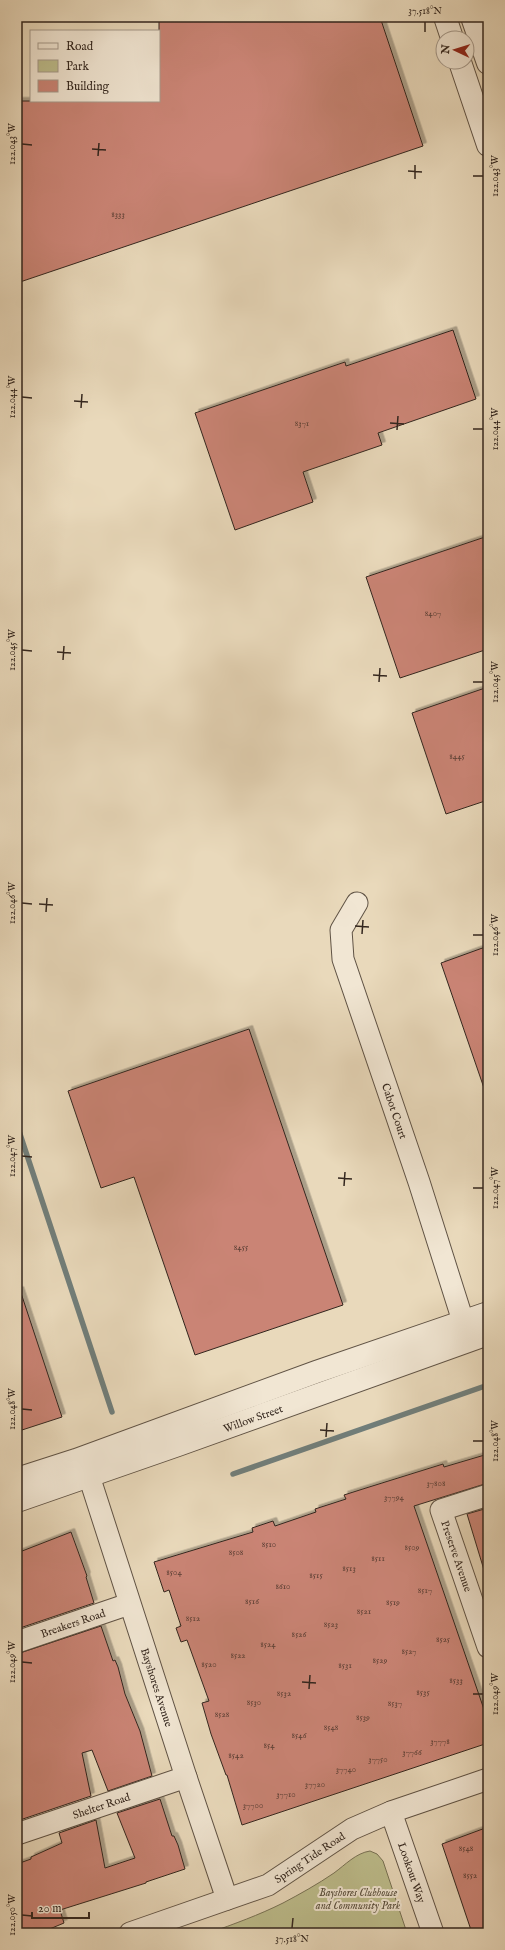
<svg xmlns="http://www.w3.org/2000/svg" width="505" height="1950" viewBox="0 0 505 1950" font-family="'IM FELL English',serif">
<defs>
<filter id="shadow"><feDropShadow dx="3.5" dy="-3.5" stdDeviation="0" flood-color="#0004"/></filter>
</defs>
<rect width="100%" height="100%" fill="#e9d9bb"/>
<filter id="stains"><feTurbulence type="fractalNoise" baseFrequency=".005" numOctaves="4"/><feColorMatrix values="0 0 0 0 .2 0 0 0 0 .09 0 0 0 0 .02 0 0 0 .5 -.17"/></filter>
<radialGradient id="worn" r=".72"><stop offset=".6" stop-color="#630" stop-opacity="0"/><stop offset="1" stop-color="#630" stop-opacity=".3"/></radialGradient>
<path fill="#bdbd8c" stroke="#787255" d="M370,1851l7,3 6,7 24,72h-198c25,-9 50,-18 74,-30 17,-9 35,-19 51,-30 11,-8 22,-20 36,-22z"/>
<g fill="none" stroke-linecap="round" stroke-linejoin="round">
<path stroke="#717e7a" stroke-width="5.5" d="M17,1125l95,287
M233,1474l255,-89"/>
</g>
<path fill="#ca8475" stroke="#33261e" filter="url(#shadow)" d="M159,17h221l43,129 -406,137v-182h142z
M453,330l23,69 -98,34 4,12 -79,27 10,30 -78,28 -40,-117 150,-51 1,4z
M488,536v113l-88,29 -34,-101z
M488,687v113l-42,14 -34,-101z
M488,946v145h-3l-44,-128z
M249,1029l94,276 -148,50 -61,-178 -33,11 -33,-97z
M20,1290l42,127 -40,13 -5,-16v-123z
M488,1454v29l-74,23 74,215v22l-246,82 -15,-50h-1l-15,-41 -9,-31 7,-2 -22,-61 -6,2 -5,-14 5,-2 -12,-36 -5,2 -10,-30 99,-30 -1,-4 21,-7 2,5 41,-14 -1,-3 31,-10 -2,-4 22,-7 77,-24 1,3z
M488,1508v62h-4l-17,-56z
M71,1532l16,44 -1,1 8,26 -77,26v-76z
M101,1626l12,35 2,-1 3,7 7,27 15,37 12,45 -44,15 -16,-41 -10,3 9,43 -74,25v-167z
M160,1799l12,37h2l4,9 7,24 -39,13v1l-86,27 4,13 -24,10h-23v-69l14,-5v-2l31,-14 -3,-10 37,-13 9,48 30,-10 -18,-45z
M488,1827v106h-16l-30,-89z"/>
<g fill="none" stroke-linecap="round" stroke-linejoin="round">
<g stroke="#605345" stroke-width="23">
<g id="minor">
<path id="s1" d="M357,903l-16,27 2,29 76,223 44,139"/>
<path id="s2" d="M89,1476l97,301 41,122"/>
<path id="s3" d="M488,1495l-47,15 47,137"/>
<path id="s4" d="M17,1642l112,-38"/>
<path id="s5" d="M391,1812l42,121"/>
<path id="s6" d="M17,1834l169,-57"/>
<path id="s7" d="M130,1933l138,-48 84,-56 39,-17 97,-33"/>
</g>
</g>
<g stroke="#605345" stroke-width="24">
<g id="tertiary">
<path d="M445,17l7,21"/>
<path d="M472,17l16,46"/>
<path d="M460,62l28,83"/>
<path d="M17,1479l59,-19 240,-88 172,-59"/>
<path id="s8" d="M17,1501l161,-56 310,-111"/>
</g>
</g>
<use href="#minor" stroke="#f1e6d3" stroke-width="21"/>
<use href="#tertiary" stroke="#f1e6d3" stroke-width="22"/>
</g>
<path fill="none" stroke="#33261e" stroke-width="1.5" d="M425,32v-10M22,144l10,1M92,149l14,1M98,156l1,-13M408,171l14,1M473,176h10M415,179v-14M22,397l10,1M74,401l14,1M81,408l1,-14M390,423l14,1M473,429h10M397,430l1,-14M22,650l10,1M57,652l14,1M63,660l1,-14M373,675l14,1M379,682l1,-14M473,682h10M22,903l10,1M39,904l14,1M46,912l1,-14M355,926l14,1M362,934l1,-14M473,935h10M22,1156l10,1M338,1178l14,1M344,1186l1,-14M473,1188h10M22,1409l10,1M320,1430l14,1M326,1437l1,-14M473,1441h10M22,1662l10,1M302,1682l14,1M309,1689l1,-14M473,1694h10M22,1915l10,1M292,1928l1,-10"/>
<g text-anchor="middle" stroke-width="4" stroke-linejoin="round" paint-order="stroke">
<g font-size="9" fill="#593e34">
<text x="118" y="217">8333</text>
<text x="302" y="426">8371</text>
<text x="433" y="616">8407</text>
<text x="457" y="759">8445</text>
<text x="241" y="1250">8455</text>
<text x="436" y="1486">37808</text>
<text x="394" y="1500">37794</text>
<text x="269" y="1547">8510</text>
<text x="412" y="1550">8509</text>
<text x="236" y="1555">8508</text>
<text x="378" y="1561">8511</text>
<text x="349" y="1571">8513</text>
<text x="174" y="1575">8504</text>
<text x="316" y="1578">8515</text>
<text x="283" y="1589">8610</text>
<text x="425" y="1593">8517</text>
<text x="252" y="1604">8516</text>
<text x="393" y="1605">8519</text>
<text x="364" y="1614">8521</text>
<text x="193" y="1621">8512</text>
<text x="331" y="1627">8523</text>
<text x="299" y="1637">8526</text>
<text x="443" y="1642">8525</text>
<text x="268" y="1647">8524</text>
<text x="409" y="1654">8527</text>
<text x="238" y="1658">8522</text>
<text x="380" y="1663">8529</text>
<text x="209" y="1667">8520</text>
<text x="345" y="1668">8531</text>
<text x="456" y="1683">8533</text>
<text x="423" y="1695">8535</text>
<text x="284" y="1696">8532</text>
<text x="254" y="1705">8530</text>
<text x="395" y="1706">8537</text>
<text x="222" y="1717">8528</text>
<text x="363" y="1720">8539</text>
<text x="331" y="1730">8548</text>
<text x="299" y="1738">8546</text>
<text x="440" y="1744">37778</text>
<text x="269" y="1748">854</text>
<text x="412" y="1755">37766</text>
<text x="236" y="1758">8542</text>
<text x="378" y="1762">37750</text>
<text x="346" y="1772">37740</text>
<text x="315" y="1787">37720</text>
<text x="286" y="1797">37710</text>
<text x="253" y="1808">37700</text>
<text x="466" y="1851">8548</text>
<text x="470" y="1878">8552</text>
</g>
<g font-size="11" fill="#33261e" stroke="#f1e6d3">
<text dy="4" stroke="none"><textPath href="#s1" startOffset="221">Cabot Court</textPath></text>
<text dy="4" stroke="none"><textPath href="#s8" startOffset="250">Willow Street</textPath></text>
<text dy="4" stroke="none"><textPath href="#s3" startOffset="98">Preserve Avenue</textPath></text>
<text dy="4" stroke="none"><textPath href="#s4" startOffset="59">Breakers Road</textPath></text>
<text dy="4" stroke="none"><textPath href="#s2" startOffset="222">Bayshores Avenue</textPath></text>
<text dy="4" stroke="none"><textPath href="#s6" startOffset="89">Shelter Road</textPath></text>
<text dy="4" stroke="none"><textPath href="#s7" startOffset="196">Spring Tide Road</textPath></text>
<text dy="4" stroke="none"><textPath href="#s5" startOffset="64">Lookout Way</textPath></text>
</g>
<g font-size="11" font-style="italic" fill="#564c3a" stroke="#f1e6d3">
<text x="358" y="1896">Bayshores Clubhouse<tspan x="358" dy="13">and Community Park</tspan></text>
</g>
</g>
<rect width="505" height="1950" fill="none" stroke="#e9d9bb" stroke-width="44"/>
<rect x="30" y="30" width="130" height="72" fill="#f1e6d3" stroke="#a5998b"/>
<rect x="38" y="43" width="20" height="6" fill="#f1e6d3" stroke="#a5998b"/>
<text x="66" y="50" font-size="12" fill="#33261e">Road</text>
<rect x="38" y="60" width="20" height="12" fill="#bdbd8c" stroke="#a5998b"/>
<text x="66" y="70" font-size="12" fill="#33261e">Park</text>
<rect x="38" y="80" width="20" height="12" fill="#ca8475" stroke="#a5998b"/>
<text x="66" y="90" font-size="12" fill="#33261e">Building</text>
<g transform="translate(455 50) rotate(274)"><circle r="19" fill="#f1e6d3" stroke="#a5998b"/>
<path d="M0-3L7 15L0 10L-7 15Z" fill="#8f2418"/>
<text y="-6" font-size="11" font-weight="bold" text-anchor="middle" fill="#33261e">N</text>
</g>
<path d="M32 1912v6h57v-6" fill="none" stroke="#33261e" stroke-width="2"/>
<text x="38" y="1912" font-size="12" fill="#33261e" stroke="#f1e6d3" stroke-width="3" paint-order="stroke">20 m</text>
<rect x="22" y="22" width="461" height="1906" fill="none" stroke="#33261e" stroke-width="1.5"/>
<g font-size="10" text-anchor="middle" fill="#33261e">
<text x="425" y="14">37.518°N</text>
<text transform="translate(11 144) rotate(-90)" y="4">122.043°W</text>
<text transform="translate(494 176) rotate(-90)" y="4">122.043°W</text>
<text transform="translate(11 397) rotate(-90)" y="4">122.044°W</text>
<text transform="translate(494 429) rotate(-90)" y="4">122.044°W</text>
<text transform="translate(11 650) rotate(-90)" y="4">122.045°W</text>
<text transform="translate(494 682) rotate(-90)" y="4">122.045°W</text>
<text transform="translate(11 903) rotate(-90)" y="4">122.046°W</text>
<text transform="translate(494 935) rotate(-90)" y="4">122.046°W</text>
<text transform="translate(11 1156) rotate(-90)" y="4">122.047°W</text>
<text transform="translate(494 1188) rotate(-90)" y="4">122.047°W</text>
<text transform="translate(11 1409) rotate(-90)" y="4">122.048°W</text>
<text transform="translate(494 1441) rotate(-90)" y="4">122.048°W</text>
<text transform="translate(11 1662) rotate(-90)" y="4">122.049°W</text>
<text transform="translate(494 1694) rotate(-90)" y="4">122.049°W</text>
<text transform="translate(11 1915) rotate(-90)" y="4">122.050°W</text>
<text x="292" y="1942">37.518°N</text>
</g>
<rect width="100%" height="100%" filter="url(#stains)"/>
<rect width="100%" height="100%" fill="url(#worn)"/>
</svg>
